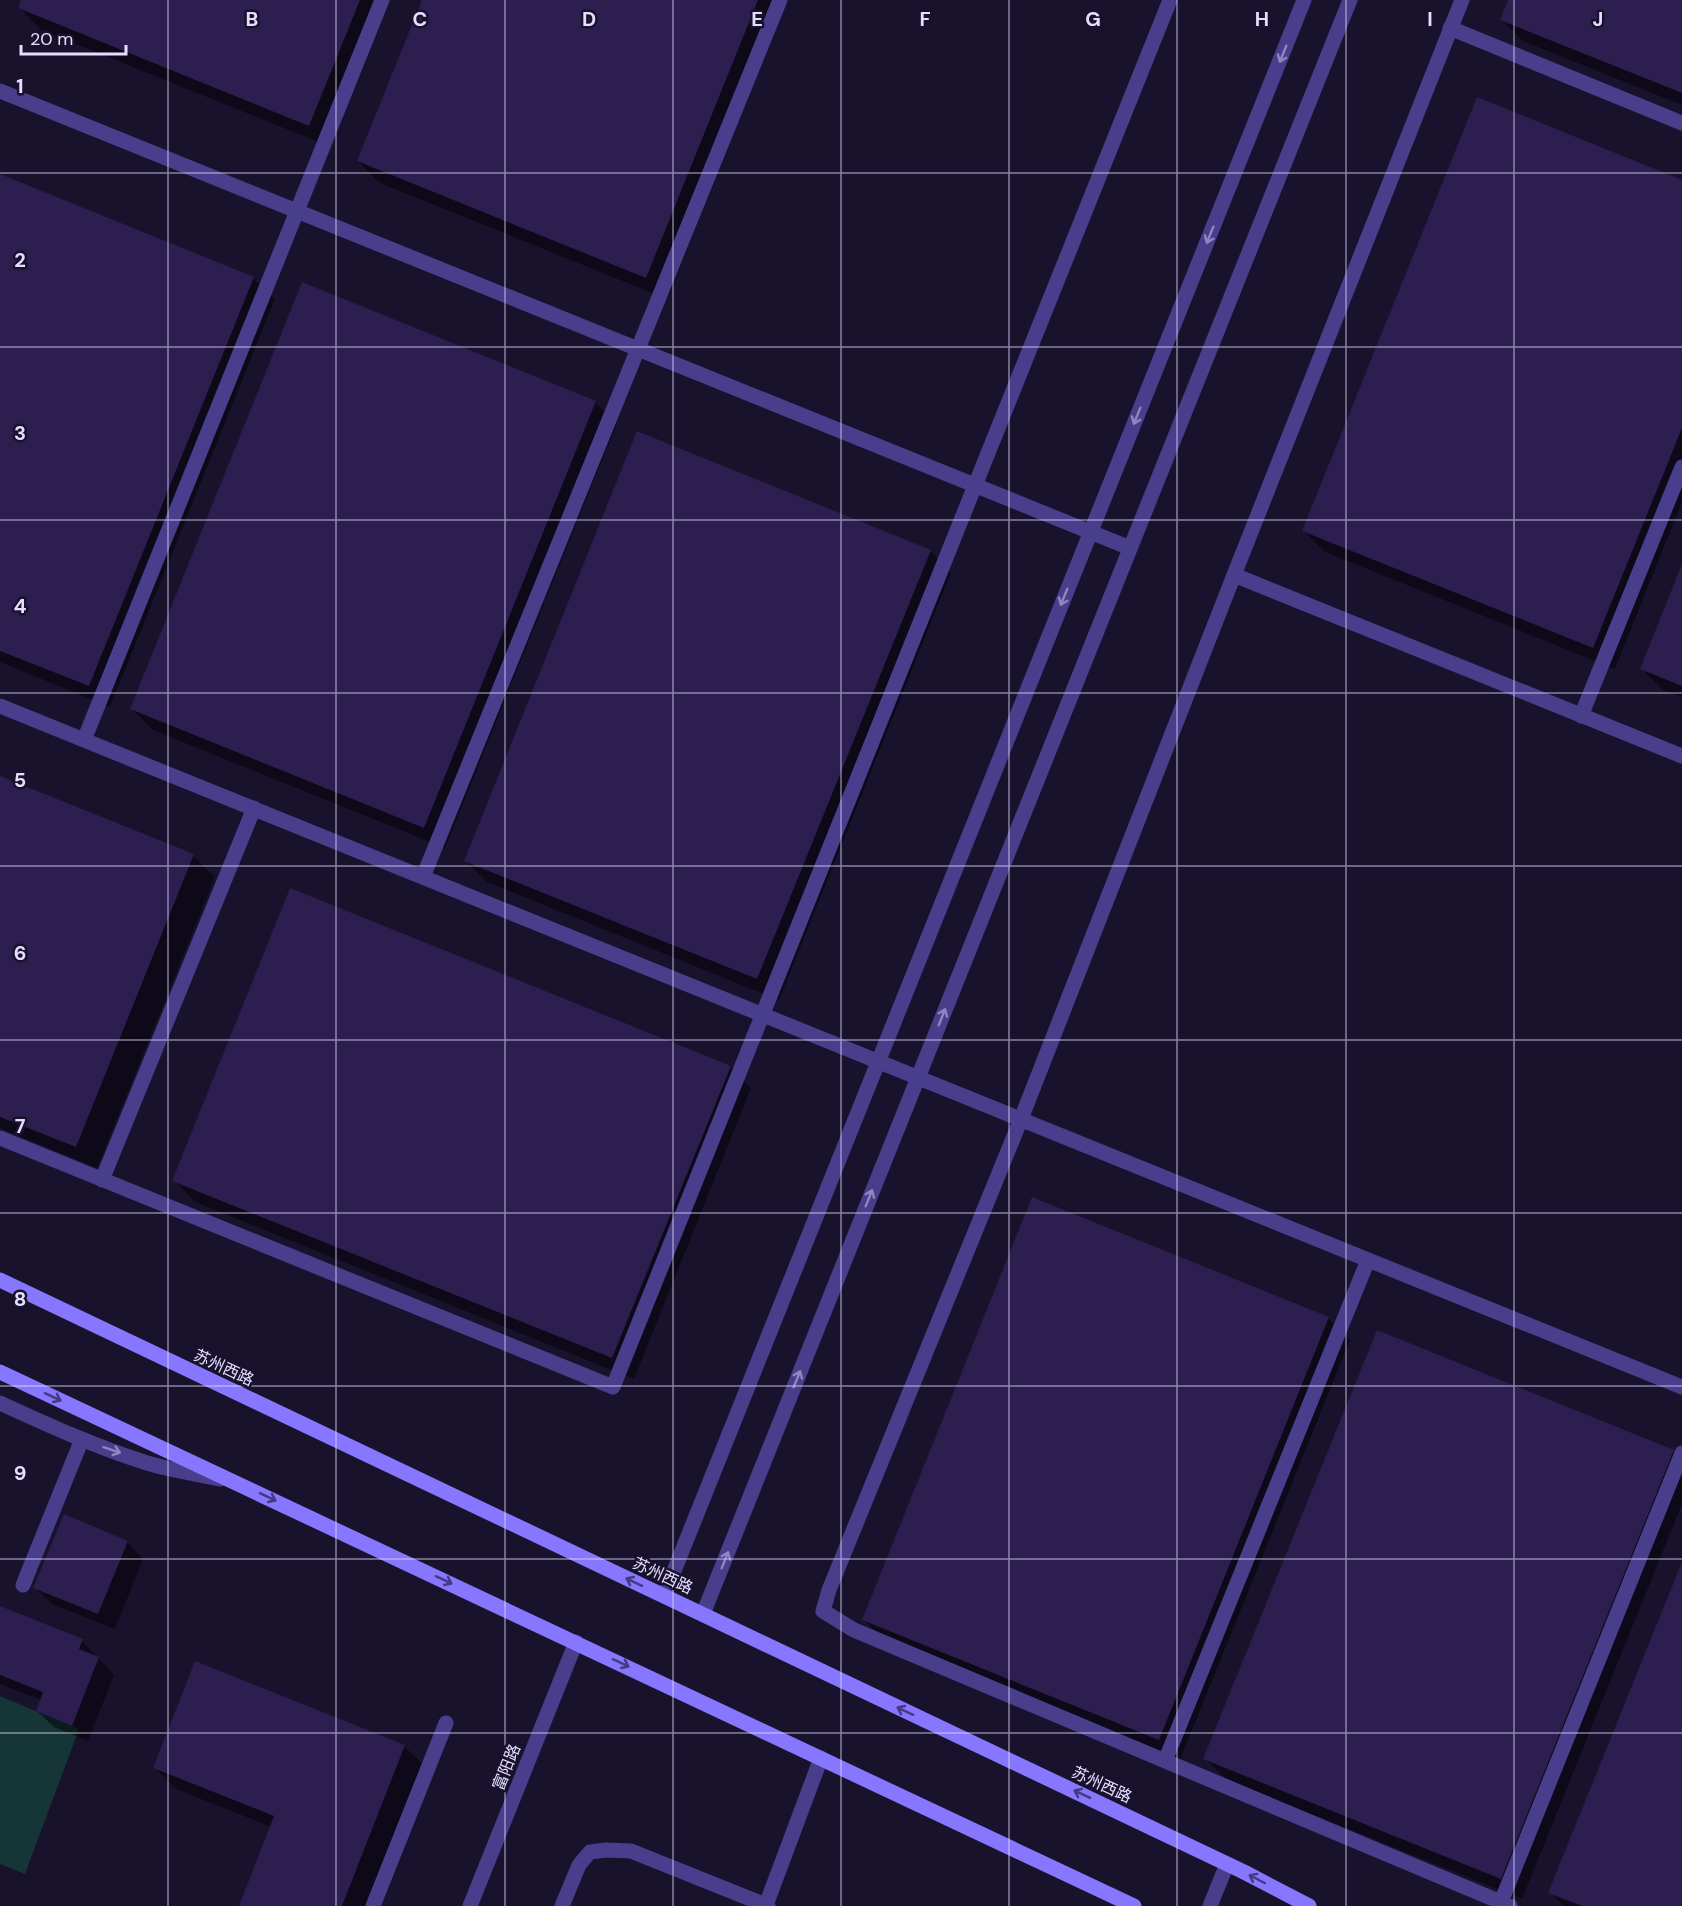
<svg xmlns="http://www.w3.org/2000/svg" width="1682" height="1906" viewBox="0 0 1682 1906" font-family="'DM Sans','Noto Sans SC',sans-serif">
<rect width="100%" height="100%" fill="#19122d"/>
<path fill="#153537" d="M0,1696l79,33 -54,145 -25,-10z"/>
<path fill="#0007" d="M23,0h367l-59,147 -290,-117 -21,-22z
M423,0h365l-121,299 -287,-116 -22,-22z
M1509,0h173v105l-159,-64 -22,-22z
M0,176l253,102 22,21 -165,408 -110,-45z
M1682,181v321l-67,167 -290,-117 -22,-22z
M595,402l22,21 -172,425 -292,-118 -22,-22z
M930,551l21,22 -172,427 -292,-118 -22,-22z
M1682,568v129l-19,-7 -22,-22z
M0,778l193,78 22,21 -118,291 -97,-40z
M730,1067l21,21 -117,291 -439,-177 -21,-22z
M1033,1199l296,120 21,21 -170,420 -295,-119 -22,-22z
M1673,1451l9,9v44l-160,395 -295,-119 -22,-22z
M127,1542l16,17 -28,70 -63,-25 -17,-16z
M1682,1566v340h-118l-14,-14z
M0,1608l82,33 32,34 -26,66 -34,-14 -17,-16 4,-11 -41,-16z
M404,1746l22,21 -55,139h-130l31,-79 -96,-38 -21,-21z"/>
<path fill="#2c1e4e" d="M21,0h339l-51,126 -291,-118z
M422,0h336l-112,278 -289,-117z
M1508,0h174v93l-182,-73z
M1477,97l205,83v248l-89,220 -291,-117z
M0,174l254,103 -165,409 -89,-35z
M302,282l294,119 -172,427 -294,-119z
M637,431l294,119 -174,429 -293,-118z
M1682,564v122l-42,-17z
M0,776l194,78 -118,293 -76,-30z
M290,888l441,178 -119,292 -440,-177z
M1032,1197l297,120 -170,423 -297,-120z
M1377,1330l297,120 -173,429 -298,-120z
M64,1514l64,27 -30,73 -65,-26z
M1682,1562v344h-100l-34,-13z
M0,1606l83,33 -4,10 20,8 -27,69 -36,-15 7,-19 -43,-17z
M195,1661l210,84 -63,161h-103l35,-90 -121,-48z"/>
<g fill="none" stroke-linecap="round" stroke-linejoin="round">
<path stroke="#483e8b" stroke-width="15" d="M1462,0l-228,575 448,181
M1450,28l232,95
M0,91l1130,457
M1234,575l-213,544 -192,471 -6,21 31,19 656,276
M0,706l1682,681
M1581,716l101,-249
M84,740l298,-740
M423,877l357,-877
M0,1138l613,249 557,-1387
M102,1180l152,-372
M0,1403c48,22 96,44 147,60 24,7 49,11 73,16
M23,1585l59,-146
M664,1596l640,-1596
M703,1614l647,-1614
M1165,1761l203,-501
M1501,1902l181,-449
M766,1905l55,-147
M373,1906l73,-183
M562,1906l17,-41 11,-13 16,-2 25,1 137,55
M1210,1906l17,-42"/>
<path stroke="#483e8b" stroke-width="15" d="M470,1906l106,-264"/>
<path stroke="#8776fe" stroke-width="15" d="M0,1280l1244,592 65,34
M0,1372l1134,534"/>
</g>
<defs><path id="oneway-shaft" d="M-6 0H5M1.5-3L5.5 0L1.5 3" fill="none" stroke-width="1.6" stroke-linecap="round" stroke-linejoin="round" transform="scale(1.5)"/></defs>
<g stroke="#8f86bf">
<use href="#oneway-shaft" transform="translate(1283 54) rotate(112)"/>
<use href="#oneway-shaft" transform="translate(1210 235) rotate(112)"/>
<use href="#oneway-shaft" transform="translate(1137 416) rotate(112)"/>
<use href="#oneway-shaft" transform="translate(1064 597) rotate(112)"/>
<use href="#oneway-shaft" transform="translate(942 1017) rotate(-68)"/>
<use href="#oneway-shaft" transform="translate(869 1198) rotate(-68)"/>
<use href="#oneway-shaft" transform="translate(797 1379) rotate(-68)"/>
<use href="#oneway-shaft" transform="translate(112 1450) rotate(19)"/>
<use href="#oneway-shaft" transform="translate(725 1560) rotate(-68)"/>
</g>
<g stroke="#453a81">
<use href="#oneway-shaft" transform="translate(53 1397) rotate(25)"/>
<use href="#oneway-shaft" transform="translate(268 1497) rotate(25)"/>
<use href="#oneway-shaft" transform="translate(444 1580) rotate(25)"/>
<use href="#oneway-shaft" transform="translate(634 1582) rotate(-155)"/>
<use href="#oneway-shaft" transform="translate(621 1663) rotate(25)"/>
<use href="#oneway-shaft" transform="translate(905 1711) rotate(-155)"/>
<use href="#oneway-shaft" transform="translate(1082 1794) rotate(-155)"/>
<use href="#oneway-shaft" transform="translate(1257 1879) rotate(-152)"/>
</g>
<path fill="none" stroke="#e5deff" stroke-width="1.5" stroke-opacity="0.55" d="M168,0v1906M336,0v1906M505,0v1906M673,0v1906M841,0v1906M1009,0v1906M1177,0v1906M1346,0v1906M1514,0v1906M0,173h1682M0,347h1682M0,520h1682M0,693h1682M0,866h1682M0,1040h1682M0,1213h1682M0,1386h1682M0,1559h1682M0,1733h1682"/>
<g text-anchor="middle" stroke-width="5" stroke-linejoin="round" paint-order="stroke">
<g font-size="16" fill="#e5deff" stroke="#19122d">
<text transform="translate(224 1367) rotate(25)" y="6">苏州西路</text>
<text transform="translate(663 1575) rotate(25)" y="6">苏州西路</text>
<text transform="translate(506 1767) rotate(-68)" y="6">富阳路</text>
<text transform="translate(1102 1784) rotate(25)" y="6">苏州西路</text>
</g>
</g>
<g font-size="20" text-anchor="middle" font-weight="bold" fill="#e5deff" stroke="#19122d" stroke-width="5" stroke-linejoin="round" paint-order="stroke">
<text x="252" y="26">B</text>
<text x="420" y="26">C</text>
<text x="589" y="26">D</text>
<text x="757" y="26">E</text>
<text x="925" y="26">F</text>
<text x="1093" y="26">G</text>
<text x="1262" y="26">H</text>
<text x="1430" y="26">I</text>
<text x="1598" y="26">J</text>
<text x="20" y="93">1</text>
<text x="20" y="267">2</text>
<text x="20" y="440">3</text>
<text x="20" y="613">4</text>
<text x="20" y="787">5</text>
<text x="20" y="960">6</text>
<text x="20" y="1133">7</text>
<text x="20" y="1306">8</text>
<text x="20" y="1480">9</text>
</g>
<path d="M21 45v9h105v-9" fill="none" stroke="#e5deff" stroke-width="3"/>
<text x="30" y="45" font-size="18" fill="#e5deff" stroke="#19122d" stroke-width="4.5" paint-order="stroke">20 m</text>
</svg>
